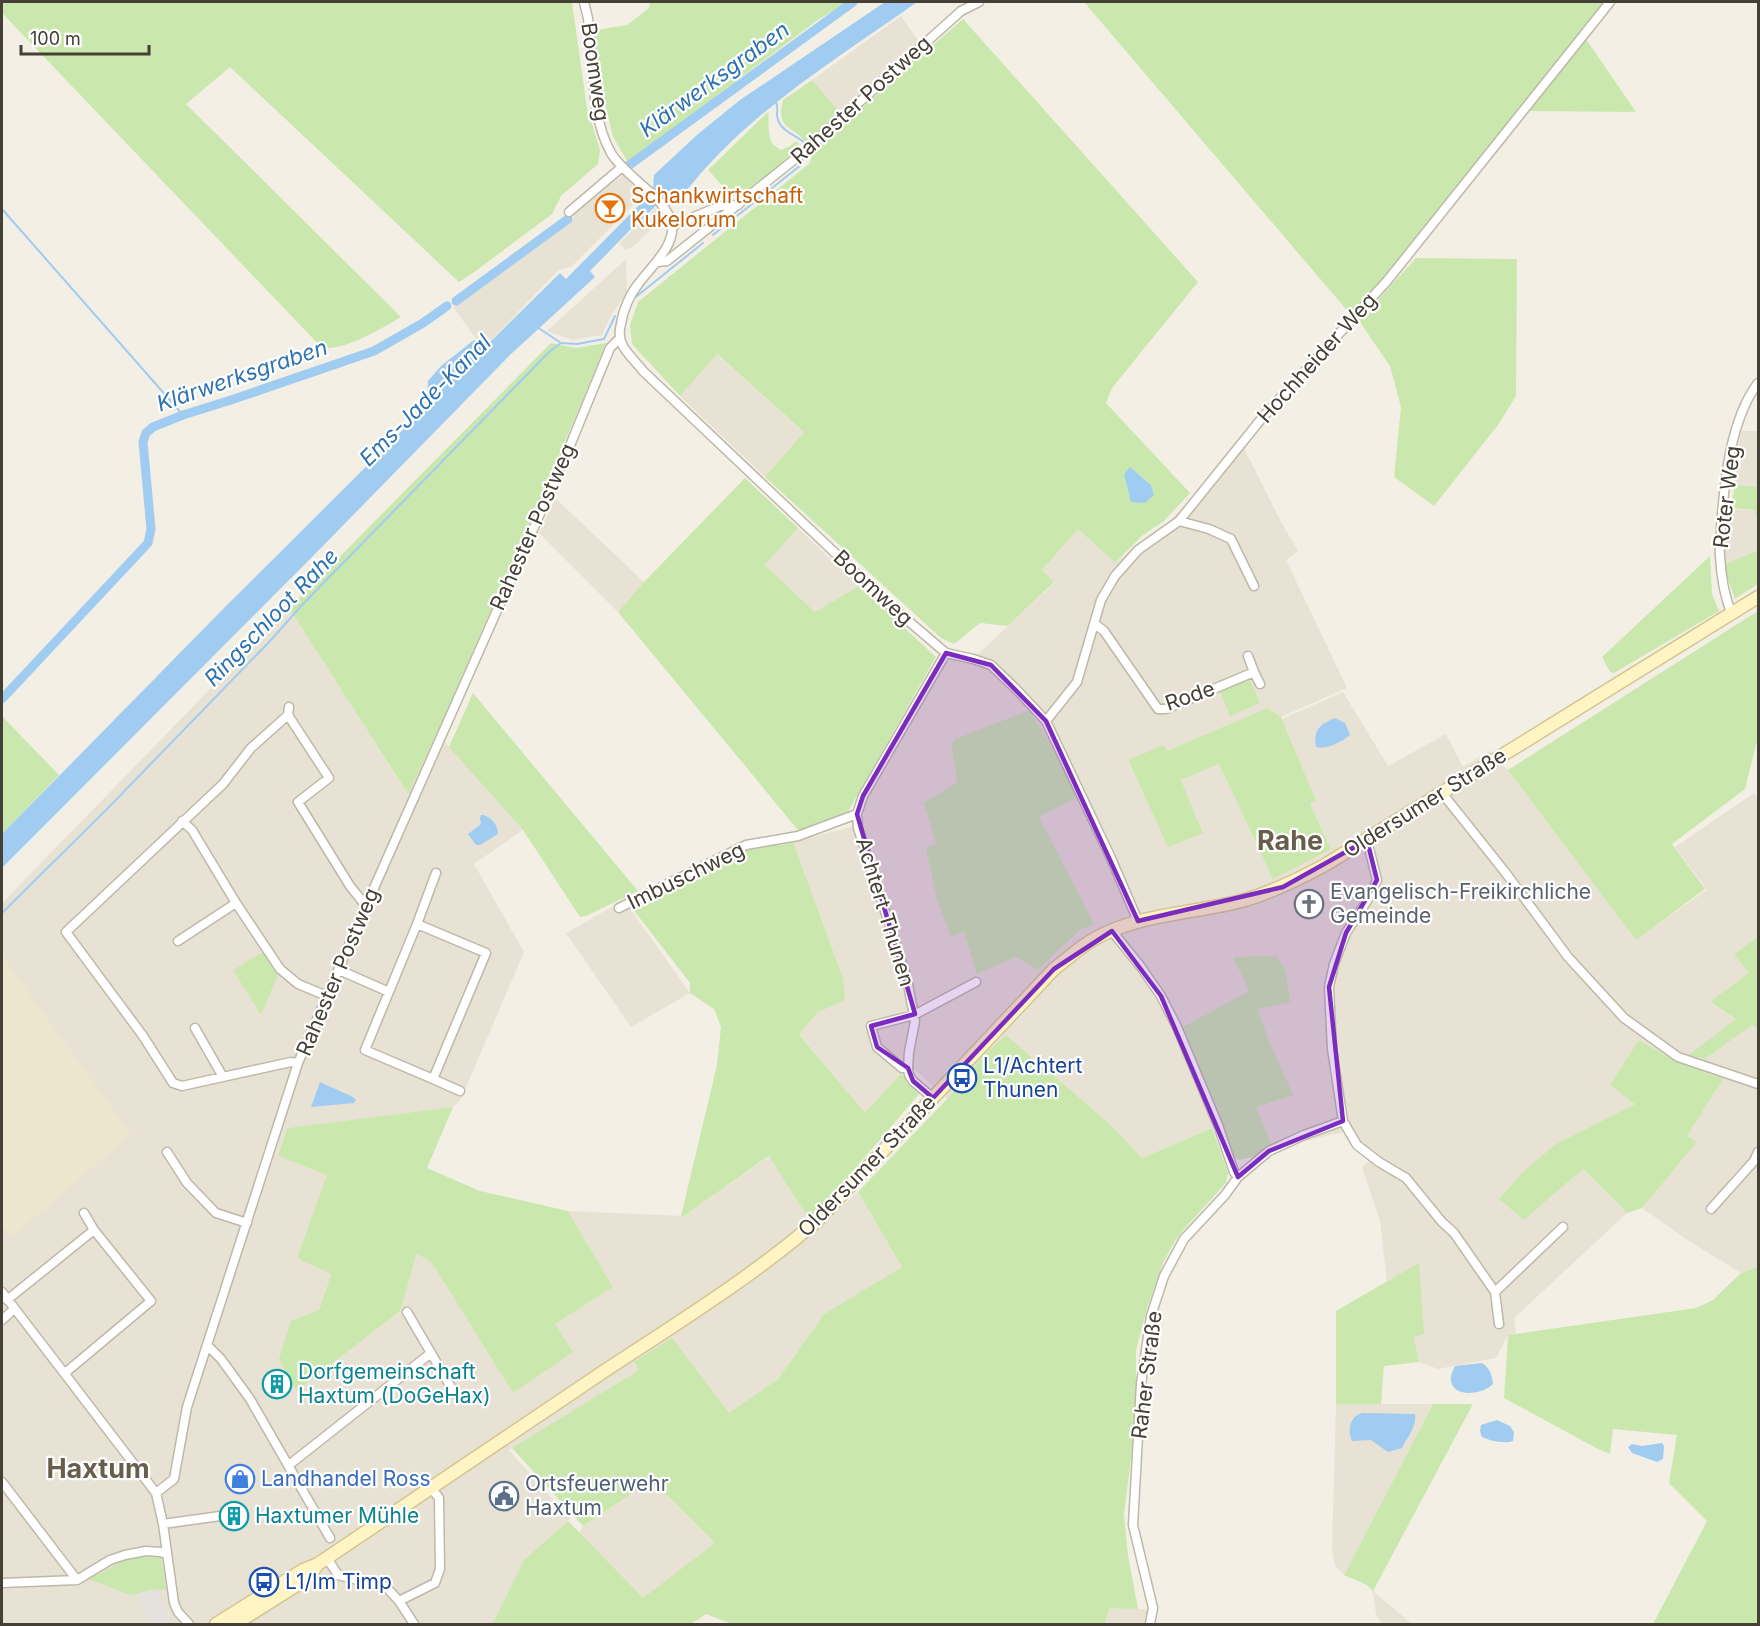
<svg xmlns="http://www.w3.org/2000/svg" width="1760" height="1626" viewBox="0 0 1760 1626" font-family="Inter,sans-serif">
<rect width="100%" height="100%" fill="#f3efe5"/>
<path fill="#e7e2d3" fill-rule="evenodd" d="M901,16l19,27 -79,71 -29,-34z
M623,175l20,20 -72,72 -12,3 -76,78 -30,-41 121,-88 -1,-7z
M655,208l8,9 -29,29 -8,4 -7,-7z
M626,259l1,33 -15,22 -10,21 -30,5 -25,-9z
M716,354l88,78 -39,45 -85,-81z
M1741,431h17v56l-26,-1z
M1240,440l40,80 18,31 -12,9 61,128 -66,29 -14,-9 -101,44 -2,-7 -36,16 40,85 35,-14 -22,-52 38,-16 54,114 58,-30 -21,-44 6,-4 -34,-81 61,-27 45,74 58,-32 17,33 26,-16 19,19 128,169 71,-49 -32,-43 79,-54 4,6v138l-24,17 16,19 -40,30 26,16 -31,40 47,-34 6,3v239l-17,6 -55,-34 -44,-31 55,-66 -10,-6 36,-57 -48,-18 -36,-21 -4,64 -79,40 -32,76 59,-51 44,44 -113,105 2,15 -8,2 -12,23 -58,11 -19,-7 -6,-25 6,-73 -32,17 -7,-60 -18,-54 9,-8 -22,-28 -76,17 -17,-41 13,-66 -11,-32 -25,-52 16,34 -28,133 -79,34 -32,-34 -104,-89 -22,20 -37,44 -37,-34 -45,49 -66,-81 19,-21 25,-34 -50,-136 69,-18 4,-26 75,-136 9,-13 28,5 76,-71 -12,-13 36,-41 37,34 55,-42 18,-19zM955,739l123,58 -39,20 54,107 -14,7 -41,39 -74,-39 -13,6 -25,-89 10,-3 21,-63 -6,-37z
M555,498l88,83v2l-25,29 -79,-79z
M1729,509l27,1v6h2v34l-35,15 -1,-15z
M798,528l61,58 -44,26 -50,-47z
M289,608l118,185 30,-60 86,97 -49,34 50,88 -63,147 -8,8 -166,21 -9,28 50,18 -31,84 34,15 -12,37 -22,81 103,-80 17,-59 15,11 81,130 42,-69 58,-37 -45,-76 116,5 86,-60 40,65 9,7 39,-36 44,75 -78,47 -46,65 -49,35 -95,-51 5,7 -130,80 61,69 -45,41 -32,63 1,1h-492v-721z
M624,900l66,93 -59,34 -65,-94z
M1336,1404h97l-89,171 -9,-9 -3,-17z
M652,1480l63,63 -72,56 -64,-65 4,-8z
M1373,1591l39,33h-30l-6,-10z
M1109,1607l48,3 -2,14h-50z"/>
<path fill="#ece6cf" d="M2,956l129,178 -119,103 -10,-12z"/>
<path fill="#cae8ad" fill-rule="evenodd" d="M2,2h570l15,106 13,42 -2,14 -37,32 -9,18 -79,59 -14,9 -229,-215 -44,37 215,213c-21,12 -54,33 -79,31l-320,-335z
M650,2h199l-30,17 -191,143 -15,-25 -14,-58 -3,-49 31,-5 22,-17z
M1084,2h521l-221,279 -33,34z
M963,19l235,263 -86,106 -6,15 84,90 -26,28 -21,14 -28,28 -37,-34 -36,41 12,12 -46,44 -28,-3 -26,21 -13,-6 -176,-161 39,-45 -87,-78 -37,42 -48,-52 -2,-19 8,-23 172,-139 3,-11 90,-81zM1130,467l21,18 -17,17h-3z
M1584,36l52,76 -108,-1z
M812,80l29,34 -34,30c-13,-19 -32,-13 -24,-44z
M769,111c-1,7 -1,26 3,32 1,2 6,5 9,7l9,-4 6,-5 3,3c-17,22 -38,37 -61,51l-9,-2 -21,-23z
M1416,258l101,1 -1,137 -18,29 -64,81 -40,-29 7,-70 -11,-41 -31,-45z
M551,343l25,5 30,-5 -27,66 -142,324 -29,61 -119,-186z
M745,478l53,50 -33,37 50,47 44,-26 77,71 -91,160 -47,13 -180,-218 25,-29z
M1735,485l23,2v29h-2l-1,-6 -24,-2z
M1758,550v34l-23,15 -12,-34z
M1710,556l2,38 7,17 -105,62 -4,-1 -8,-15z
M1758,611v126l-13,52 -73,55 33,45 -69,51 -128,-170z
M1248,676l12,27 -30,13 -11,-27z
M473,693l165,198 -52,25 -6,1 -57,-87 -74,-83z
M1267,708l14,9 35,83 -6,4 21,45 -58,30 -54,-115 -38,16 22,53 -35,14 -40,-87 36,-15 3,6z
M1028,711l12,16 39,70 -40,20 55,107 -15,7 -41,39 -23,-13 -38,17 -13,-43 -13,6 -14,-37 -11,-52 10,-4 -12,-41 33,-21 -6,-37 4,-6z
M2,716l57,59 -57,59z
M793,842l50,136 2,22 -27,12 -19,22 66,79 36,-39 20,18 -111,129 -41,-65 -85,60h-3l36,-151 4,-38 -7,-18 -24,-16v-10l-58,-75 63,-30 47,-28 16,-5h24z
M1758,937v91l-6,-3 -47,34 -16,-4 47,-36 -26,-17 39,-29 -15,-19z
M265,951l14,21 -18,43 -28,-45z
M1276,956l10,15 4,31 -32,7 11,32 24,54 -37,12 16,38 -20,12 -13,3 -5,-3 -51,-130 66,-36 -16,-34z
M1006,1035l104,89 32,34 70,-30 16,45 -2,10 -41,45 -10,13 -12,22 -15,42 -12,45v66l-12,99 4,40 10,54 -29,-1 -4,16h-373l-26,-10 -15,10h-197l-1,-1 31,-63 44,-39 75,77 72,-55 -63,-63 -69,46 -71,-78 127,-78 -5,-8 38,-24 57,75 49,-34 46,-65 78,-47 -44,-75 89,-93 37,-44z
M1639,1040l36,21 48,18 -36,57 10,6 -55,66 -15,5 -44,-44 -59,51 -25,-21 24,-27 33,-28 79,-40 -25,-19z
M453,1107l-26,61 53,23 88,20 45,76 -58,37 18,28 -60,41 -81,-130 -15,-10 -17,58 -103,80 -18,-32 12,-38 28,-11 12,-36 -34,-16 30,-83 -49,-19 9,-28z
M1419,1263l5,71 -10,3 5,25 -35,4 -3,38h-45v-93z
M1758,1267v357h-105l54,-103 -38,-38 8,-48 -64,-6 -3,25 -14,-6 -92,-50 4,-63 188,-27 17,-8 28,-27z
M1433,1404h40l-100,187 -6,-6 -23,-10z
M133,1557l28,1 5,31 -36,6 -41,-16 22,-12z"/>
<path fill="#e4e1de" d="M157,1589l14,35h-21l-12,-31z"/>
<path fill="#a0ccf1" d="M885,2h32c-83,59 -174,113 -236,196l-20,3 -31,29 -40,41 5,6 -84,77 -198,202 -311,312v-34l225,-229 200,-199 1,-25 13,-15 33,-26 10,8 76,-75 6,6 87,-88 1,-16 44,-41 42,-34z
M1130,467l21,18 3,10 -9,8 -14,-1 -7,-28z
M1335,718l10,5 5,12c-9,7 -23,15 -34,12 -3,-17 4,-23 19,-29z
M481,815c9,0 18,11 17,19l-18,11h-4l-8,-11 13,-10 -1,-6z
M320,1082l33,15 3,3 -2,3 -43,4z
M1482,1363c8,5 10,12 11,21 -9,10 -39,15 -42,-3 -1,-5 2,-11 4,-15z
M1363,1413l52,1c2,13 -8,23 -13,34l-14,4 -17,-12 -19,1c-5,-11 -2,-26 11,-28z
M1497,1420l13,6 4,6 -1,9c-9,3 -22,0 -31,-4l-2,-6 1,-6z
M1662,1443l2,3 -1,13 -6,3 -25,-9 -4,-6 4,-3 10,2z"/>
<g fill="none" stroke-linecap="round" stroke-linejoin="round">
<path stroke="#a0ccf1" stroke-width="2" d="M775,101c5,6 0,11 3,19 4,12 18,15 27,23
M2,209l181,206
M713,235l88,-70 2,-6
M637,296l66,-53
M537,327l24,16 16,1 27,-5 11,-23
M2,913l106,-105 162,-167 32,-36 247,-253 12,-9"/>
<path stroke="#a0ccf1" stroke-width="9" d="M628,166l225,-164
M456,301l112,-82
M2,699l146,-156 3,-14 -8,-87 3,-9 7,-6 30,-12 48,-15 143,-49 49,-28 24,-17"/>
<g stroke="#beb8a8" stroke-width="11">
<path id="minor" d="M584,2c3,10 5,20 6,31 4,40 1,84 21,120 14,24 57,45 61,72 3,21 -22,43 -33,58 -9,11 -16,27 -18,41 -2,7 -2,15 2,22 5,9 14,17 20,25l249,236 54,46 27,6 18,6 25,24 30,32 64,135 28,65
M569,212l53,-45
M672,226l48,-20 18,-1
M657,262l10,-1 138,-110 156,-140 18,-9
M1179,521l30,8 22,10 23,47
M1732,615c-7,-17 -11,-40 -12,-59 -1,-9 1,-18 1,-27 3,-46 9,-109 37,-146
M1095,624l9,7 54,78h8l88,-37 6,12
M1248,656l6,16
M289,707l-1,8 -37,33 -28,36 -157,148 77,104 30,47 9,3 109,-24 7,1
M288,715l41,63 -31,24 52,84 16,20
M1046,721l31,-39 24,-82 14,-24 23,-26 41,-29 83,-103 125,-137 223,-279
M1442,793l63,79 63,85 56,61 54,39 80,27
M182,821l10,9 44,73 44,66 18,15 29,12
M1367,840l10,40 -7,16 -24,37 -12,31 -5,23 3,62 11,72 14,24 22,17 27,16 36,44 12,11 41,59 4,32
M619,908l127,-63 52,-9 59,-22
M417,924l69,29 -53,126 -68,-29 52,-126 19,-51
M1112,931l29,36 20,29 16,31 41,98 16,47 4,5 -13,18 -41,44 -20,37 -13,40 -10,68 -8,141 20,83 -3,16
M178,941l58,-38
M339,970l50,22
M195,1028l28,49
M908,1068h-6l-25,-21 -6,-21 43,-11 62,-33
M433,1079l27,12
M933,1098l-20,-17 -4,-6 -1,-7 1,-16 6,-31 -8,-42 -49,-151 -1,-14 6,-18 83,-143
M167,1152l20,31 29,30 31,10
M1238,1177l31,-26 35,-16 39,-14
M1711,1209l43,-48 4,-9
M84,1213l10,17
M2,1292l154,201 7,31 11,79 4,9 11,12
M1495,1292l68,-65
M7,1300l87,-70 57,71 -86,72
M407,1312l48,82
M2,1320l12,-11
M207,1345l14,14 29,40 80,139
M289,1465l142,-112
M2,1482l75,98
M156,1493l18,-14 13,-72 111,-344 68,-157 203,-458 41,-100 10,-10
M163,1524l57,-8
M327,1558l11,17 48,12 13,14 15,23
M2,1583l75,-3 33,-20 15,-5 21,-4 14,1 6,2
M399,1601l36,-18 5,-14 -1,-71 -7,-9"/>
</g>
<g stroke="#d4c694" stroke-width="15">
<path id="secondary" d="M216,1624l87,-54 15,-6c94,-63 188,-127 282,-190 74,-49 151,-96 218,-154l236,-251c13,-10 26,-22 40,-30 46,-26 101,-25 151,-39 28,-8 54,-21 80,-35l433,-268
M235,1624l73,-46 9,-13"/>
</g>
<use href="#minor" stroke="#fff" stroke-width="8"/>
<use href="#secondary" stroke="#fff4c3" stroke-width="12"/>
</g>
<path fill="#7b2cbf" fill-opacity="0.2" stroke="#7b2cbf" stroke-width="4.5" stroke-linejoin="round" d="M946,653l45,12 55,56 92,200 145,-34 84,-47 10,40 -31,53 -17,54 14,134 -74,30 -31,26 -77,-181 -49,-65 -58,38 -121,129 -20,-17 -5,-13 -31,-21 -6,-21 44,-12 -58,-200 6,-18z"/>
<defs>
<g id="bar-ring" transform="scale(1.5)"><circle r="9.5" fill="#fff" stroke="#e8710a" stroke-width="1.5"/><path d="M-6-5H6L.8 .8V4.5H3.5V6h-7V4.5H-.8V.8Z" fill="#e8710a"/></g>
<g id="church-ring" transform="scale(1.5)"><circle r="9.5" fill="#fff" stroke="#6b7280" stroke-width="1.5"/><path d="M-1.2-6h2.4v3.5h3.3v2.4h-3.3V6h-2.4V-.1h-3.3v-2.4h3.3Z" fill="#6b7280"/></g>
<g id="bus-ring" transform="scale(1.5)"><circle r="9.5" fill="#fff" stroke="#1a4fb4" stroke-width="1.5"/><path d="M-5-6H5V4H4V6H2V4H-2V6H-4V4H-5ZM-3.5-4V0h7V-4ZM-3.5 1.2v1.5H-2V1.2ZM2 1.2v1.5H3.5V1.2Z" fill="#1a4fb4"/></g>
<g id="building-ring" transform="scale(1.5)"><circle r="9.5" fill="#fff" stroke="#0f9aa8" stroke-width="1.5"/><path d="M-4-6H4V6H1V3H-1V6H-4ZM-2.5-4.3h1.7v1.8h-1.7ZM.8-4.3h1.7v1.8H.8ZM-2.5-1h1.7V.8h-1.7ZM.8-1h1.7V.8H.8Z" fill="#0f9aa8"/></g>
<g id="shop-ring" transform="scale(1.5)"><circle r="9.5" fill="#fff" stroke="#3f7fe0" stroke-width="1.5"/><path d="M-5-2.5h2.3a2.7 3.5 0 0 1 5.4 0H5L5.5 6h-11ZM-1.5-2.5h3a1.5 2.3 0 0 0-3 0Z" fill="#3f7fe0"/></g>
<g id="civic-ring" transform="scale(1.5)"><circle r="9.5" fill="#fff" stroke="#5c6f8a" stroke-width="1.5"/><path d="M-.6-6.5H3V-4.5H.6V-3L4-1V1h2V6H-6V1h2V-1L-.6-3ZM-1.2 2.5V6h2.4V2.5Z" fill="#5c6f8a"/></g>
</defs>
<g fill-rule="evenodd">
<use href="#bar-ring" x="610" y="208"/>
<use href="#church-ring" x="1309" y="904"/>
<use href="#bus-ring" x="962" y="1078"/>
<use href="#building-ring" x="277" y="1384"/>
<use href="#shop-ring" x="240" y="1479"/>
<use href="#civic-ring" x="504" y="1496"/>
<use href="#building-ring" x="234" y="1516"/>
<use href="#bus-ring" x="264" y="1582"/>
</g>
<g text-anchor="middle" stroke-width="4.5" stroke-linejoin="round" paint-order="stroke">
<g font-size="21" fill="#454035" stroke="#fff">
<text transform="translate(595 72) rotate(82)" y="7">Boomweg</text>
<text transform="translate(861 100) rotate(-42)" y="7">Rahester Postweg</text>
<text transform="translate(1317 358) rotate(-48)" y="7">Hochheider Weg</text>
<text transform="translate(1727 497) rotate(-83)" y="7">Roter Weg</text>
<text transform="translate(533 527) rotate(-66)" y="7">Rahester Postweg</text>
<text transform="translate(873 588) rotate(43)" y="7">Boomweg</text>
<text transform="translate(1190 696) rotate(-19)" y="7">Rode</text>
<text transform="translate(1425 803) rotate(-32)" y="7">Oldersumer Straße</text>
<text transform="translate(686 876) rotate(-26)" y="7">Imbuschweg</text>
<text transform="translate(885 912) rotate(73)" y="7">Achtert Thunen</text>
<text transform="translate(338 972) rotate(-67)" y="7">Rahester Postweg</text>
<text transform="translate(867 1166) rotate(-46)" y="7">Oldersumer Straße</text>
<text transform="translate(1147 1375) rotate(-83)" y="7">Raher Straße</text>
</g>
<g font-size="21" fill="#c56008" stroke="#fff" text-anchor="start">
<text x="631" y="203">Schankwirtschaft<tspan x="631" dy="24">Kukelorum</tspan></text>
</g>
<g font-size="21" fill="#5b616d" stroke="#fff" text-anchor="start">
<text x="1330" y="899">Evangelisch-Freikirchliche<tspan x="1330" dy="24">Gemeinde</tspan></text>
</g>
<g font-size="21" fill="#164399" stroke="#fff" text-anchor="start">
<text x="983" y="1073">L1/Achtert<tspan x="983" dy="24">Thunen</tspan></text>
<text x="285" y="1589">L1/Im Timp</text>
</g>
<g font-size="21" fill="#0d838f" stroke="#fff" text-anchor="start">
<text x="298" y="1379">Dorfgemeinschaft<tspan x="298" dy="24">Haxtum (DoGeHax)</tspan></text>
<text x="255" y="1523">Haxtumer Mühle</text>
</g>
<g font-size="21" fill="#366cbe" stroke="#fff" text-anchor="start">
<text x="261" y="1486">Landhandel Ross</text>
</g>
<g font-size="21" fill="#4e5e75" stroke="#fff" text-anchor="start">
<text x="525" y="1491">Ortsfeuerwehr<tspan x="525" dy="24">Haxtum</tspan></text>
</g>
<g font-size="22" font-style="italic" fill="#2d73b2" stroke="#fff">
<text transform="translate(714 79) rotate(-36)" y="8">Klärwerksgraben</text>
<text transform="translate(242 375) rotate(-19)" y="8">Klärwerksgraben</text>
<text transform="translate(425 400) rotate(-45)" y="8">Ems-Jade-Kanal</text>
<text transform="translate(271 617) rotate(-46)" y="8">Ringschloot Rahe</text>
</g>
<g font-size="27" font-weight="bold" fill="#685e4c" stroke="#fff">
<text x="1290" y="850">Rahe</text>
<text x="98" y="1478">Haxtum</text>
</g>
</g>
<rect width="1760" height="1626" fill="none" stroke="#454035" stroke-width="6"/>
<path d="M21 45v9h128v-9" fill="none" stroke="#454035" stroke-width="3"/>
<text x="30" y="45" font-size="18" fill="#454035" stroke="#ffffff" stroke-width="4.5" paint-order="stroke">100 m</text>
</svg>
